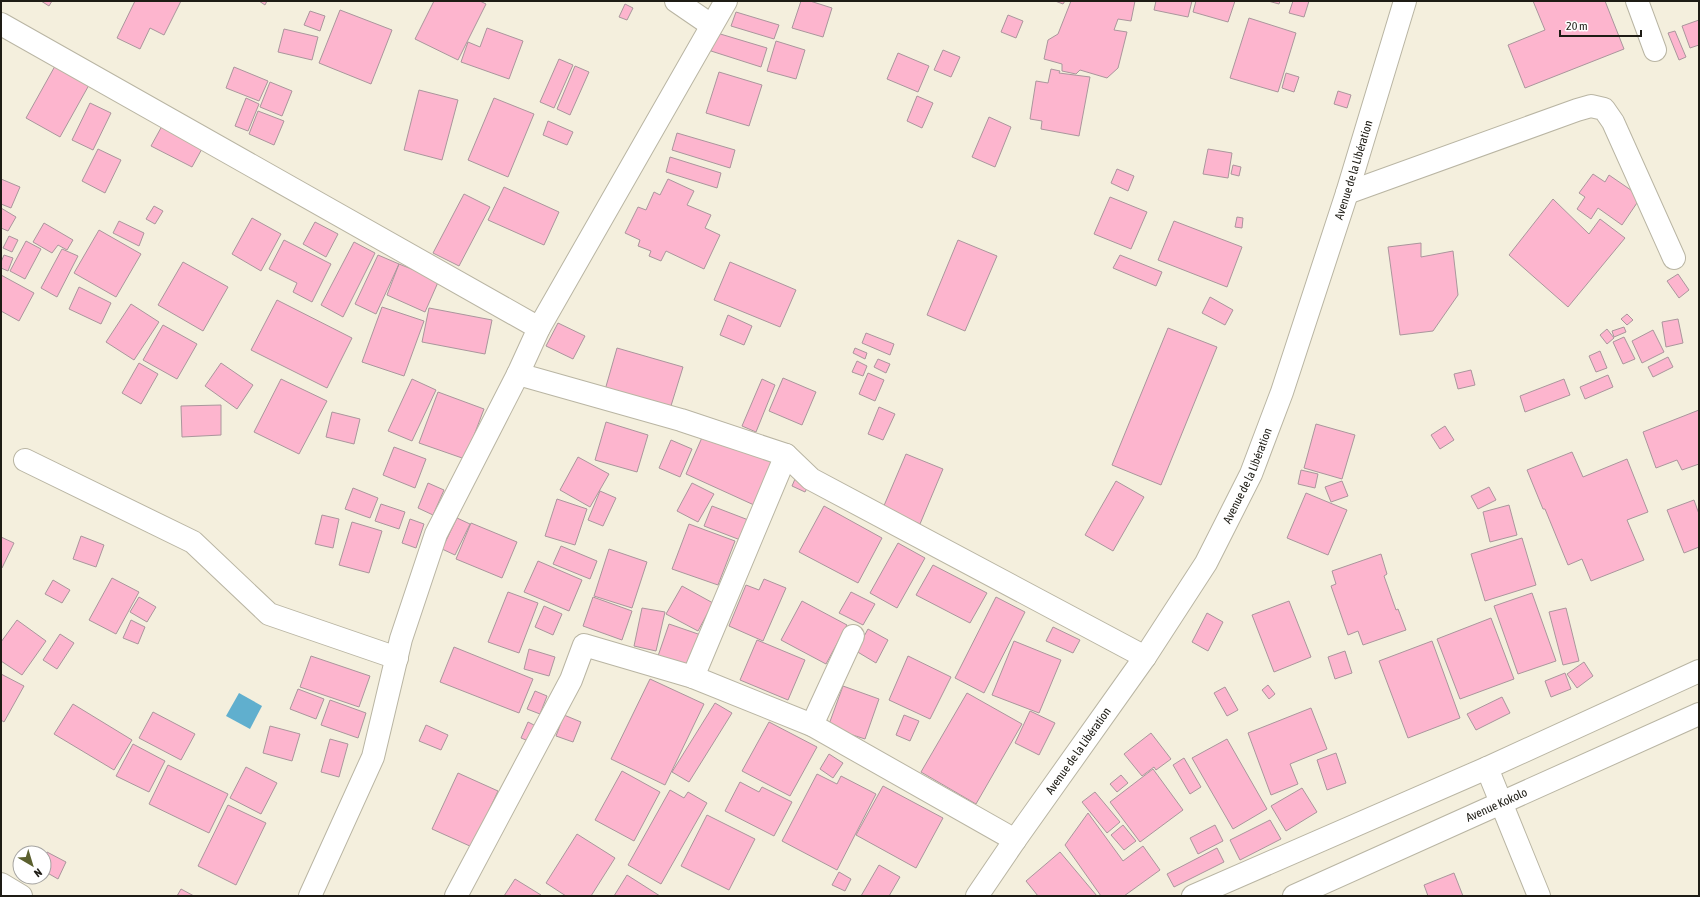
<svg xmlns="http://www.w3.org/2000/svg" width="1700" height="897" viewBox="0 0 1700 897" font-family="'Asap Condensed',sans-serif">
<rect width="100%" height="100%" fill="#f4efdd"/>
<path fill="#60afce" d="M239,693l23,13 -12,23 -24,-13z"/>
<path fill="#fdb5ce" stroke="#aa969c" d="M41,1h11l-3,5z
M135,1h46l-17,34 -14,-7 -10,21 -23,-11z
M259,1h8l-2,4z
M434,1h46l6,3 -28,56 -43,-21z
M801,1h9l22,7 -9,29 -31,-9z
M1055,1h10l-2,3z
M1071,1h64l-4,20 -13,-2 -4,11 13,2 -9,36 -11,10 -27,-8 -4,4 -14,-3v-7l-18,-5 4,-19 10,-6z
M1156,1h36l-4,16 -34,-7z
M1196,1h39l-7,21 -35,-10z
M1268,1h12l-1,3z
M1293,1h16l-5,16 -15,-4z
M1533,1h72l19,48 -99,39 -17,-43 37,-15z
M625,4l8,4 -6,12 -8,-3z
M340,10l52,20 -21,54 -52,-21z
M310,11l15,5 -5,15 -16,-6z
M736,12l43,13 -5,14 -43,-13z
M1008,15l15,6 -7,17 -15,-6z
M1249,18l47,15 -18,59 -48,-14z
M1699,20v25l-9,3 -8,-22z
M487,28l36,13 -14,38 -48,-17 7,-20 12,5z
M284,29l34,8 -6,23 -34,-8z
M1675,31l11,26 -7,3 -11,-27z
M717,33l50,15 -6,19 -50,-16z
M776,41l29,9 -9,29 -29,-8z
M943,50l17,7 -9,20 -17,-7z
M898,53l31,13 -11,26 -31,-13z
M559,59l14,6 -19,43 -14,-6z
M55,66l34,19 -29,52 -34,-19z
M575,66l14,6 -19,43 -13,-6z
M234,67l34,14 -9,20 -33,-13z
M1051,69l9,2 -1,2 31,4 -11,59 -38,-7 1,-8 -12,-2 6,-38 12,2z
M719,72l43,13 -13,41 -43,-13z
M1286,73l13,4 -5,15 -12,-4z
M270,82l22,9 -10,25 -22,-9z
M419,90l39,10 -16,60 -38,-10z
M1338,91l13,4 -4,13 -13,-4z
M917,96l16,7 -11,25 -15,-7z
M246,98l13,6 -11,27 -13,-5z
M494,98l40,16 -26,63 -40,-17z
M90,103l21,10 -18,37 -21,-10z
M258,111l26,10 -10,24 -25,-11z
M989,117l22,10 -16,40 -23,-10z
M548,121l25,11 -6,13 -24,-10z
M162,126l41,21 -11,20 -41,-21z
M677,133l58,17 -5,18 -58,-18z
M98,149l23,11 -16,33 -23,-12z
M1208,149l24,4 -4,25 -25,-4z
M670,157l51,16 -4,15 -51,-16z
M1233,165l8,2 -2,9 -8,-2z
M1117,169l17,7 -6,15 -17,-8z
M1593,174l12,8 4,-7 32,22 -19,28 -24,-17 -7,11 -14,-10 8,-12 -6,-4z
M1,179l19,8 -9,21 -10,-4z
M668,179l26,12 -7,14 24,10 -6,13 15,7 -16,34 -38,-18 -5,10 -12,-5 2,-5 -13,-5 2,-6 -15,-7 13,-26 8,3 8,-18 6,3z
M504,187l55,25 -15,33 -56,-25z
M464,194l26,13 -31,59 -26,-13z
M1110,197l37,15 -16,37 -37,-15z
M1553,199l36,35 11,-15 25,19 -57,69 -59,-52z
M154,206l9,5 -8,13 -9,-5z
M1,208l15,9 -8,14 -7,-3z
M1237,217l6,1 -1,10 -7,-1z
M252,218l29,16 -20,37 -29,-17z
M119,221l25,12 -5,13 -26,-13z
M1174,221l68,26 -15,40 -69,-27z
M315,222l23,12 -12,23 -23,-13z
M44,223l29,17 -6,10 -9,-5 -6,8 -19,-11z
M99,230l42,24 -25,43 -42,-24z
M9,236l9,4 -6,12 -9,-4z
M284,240l47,24 -19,38 -19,-10 4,-9 -28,-14z
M958,240l39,16 -32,75 -38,-16z
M26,241l15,8 -16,30 -15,-8z
M354,242l21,11 -32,64 -22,-12z
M1421,243v14l32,-6 5,44 -25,36 -33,4 -12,-88z
M62,249l16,7 -21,41 -16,-9z
M4,255l9,3 -5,13 -7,-3v-6z
M378,255l21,9 -23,50 -21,-10z
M1120,255l42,17 -6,14 -43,-18z
M183,262l45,25 -25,44 -45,-26z
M730,262l66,28 -16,37 -66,-27z
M399,264l40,16 -14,32 -38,-17z
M1678,274l11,16 -10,8 -12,-17z
M1,275l33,18 -15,28 -18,-10z
M79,287l32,16 -10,21 -32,-15z
M1210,297l23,13 -8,15 -23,-12z
M277,300l75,38 -25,50 -76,-38z
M131,304l28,18 -25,38 -28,-18z
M382,307l42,14 -20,55 -42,-14z
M429,308l63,12 -7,34 -63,-12z
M1627,314l6,6 -6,5 -6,-6z
M728,315l24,11 -8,19 -24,-10z
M1678,319l5,24 -17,4 -4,-25z
M558,323l27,13 -12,23 -27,-13z
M163,325l34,19 -20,35 -34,-19z
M1624,327l2,5 -12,5 -2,-6z
M1168,328l49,19 -56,138 -49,-20z
M1607,329l7,9 -7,6 -7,-9z
M1653,330l11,22 -22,11 -10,-22z
M866,333l28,11 -4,11 -28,-12z
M1624,337l11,22 -12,5 -10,-22z
M617,348l66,19 -13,42 -65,-19z
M855,348l12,5 -2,6 -12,-6z
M1600,351l7,17 -11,4 -7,-16z
M1668,357l5,10 -20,10 -5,-10z
M878,359l12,5 -4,9 -12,-6z
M857,361l10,5 -4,10 -11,-4z
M139,363l19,11 -17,30 -19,-11z
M221,363l32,22 -16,24 -32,-23z
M1471,370l4,15 -17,4 -4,-15z
M868,373l16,7 -9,21 -16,-7z
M1608,375l5,12 -28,12 -5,-12z
M783,378l33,14 -14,33 -33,-14z
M281,379l46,22 -28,53 -45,-22z
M412,379l24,11 -24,51 -24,-10z
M762,379l13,6 -19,47 -14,-6z
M1564,379l6,16 -45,17 -5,-16z
M438,392l46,17 -19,50 -46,-16z
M221,405v30l-39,2 -1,-31z
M879,407l16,7 -12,26 -15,-6z
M1699,410v54l-17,6 -5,-10 -21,8 -13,-36z
M332,412l28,7 -6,25 -28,-7z
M606,422l42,13 -11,37 -42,-12z
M1316,424l39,11 -13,44 -38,-11z
M1445,426l9,14 -14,9 -9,-14z
M704,433l69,30 -19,42 -68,-31z
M671,440l21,9 -12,28 -21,-9z
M394,447l32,12 -11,29 -32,-13z
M1572,452l11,25 44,-18 21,53 -21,8 17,40 -53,21 -9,-22 -14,6 -23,-56h-2l-16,-39z
M906,454l37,15 -23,55 -37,-16z
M578,457l31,17 -19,33 -30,-17z
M1301,470l17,4 -3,14 -17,-4z
M795,479l14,5 -4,8 -13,-6z
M1116,481l28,16 -31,54 -28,-16z
M1342,481l6,15 -17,6 -6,-15z
M428,483l16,7 -11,25 -15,-7z
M692,483l22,11 -16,28 -21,-11z
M1489,487l7,13 -18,9 -7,-13z
M353,488l25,10 -8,20 -25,-9z
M600,491l16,7 -13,28 -15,-6z
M1306,493l41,17 -19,45 -41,-17z
M557,499l30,10 -12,36 -30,-9z
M1694,500l5,14v33l-15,6 -17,-43z
M381,504l24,8 -6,17 -24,-8z
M1509,505l8,30 -27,7 -7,-30z
M712,506l39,15 -8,20 -39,-15z
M824,506l58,32 -24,45 -59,-31z
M322,515l17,4 -6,29 -18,-4z
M457,518l13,6 -15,31 -13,-6z
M410,519l14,5 -8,24 -14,-5z
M352,522l30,9 -13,42 -30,-8z
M471,523l46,19 -15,36 -46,-19z
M689,524l46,17 -17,44 -46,-16z
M81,536l23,9 -8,22 -23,-8z
M1,537l13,6 -12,25h-1z
M1522,538l14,47 -51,16 -14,-47z
M898,543l27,15 -28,50 -27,-15z
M561,546l36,15 -7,18 -37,-15z
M609,549l38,13 -15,46 -38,-12z
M1381,554l6,20 -3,2 12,34 2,-1 8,21 -43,15 -5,-14 -10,4 -17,-49 5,-2 -4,-13z
M538,561l44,19 -13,31 -45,-19z
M933,565l54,28 -17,30 -54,-28z
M112,578l27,14 -23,42 -27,-14z
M764,579l22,9 -23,53 -34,-15 17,-41 13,5z
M53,580l17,10 -8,13 -17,-9z
M682,586l31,17 -15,28 -32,-17z
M508,592l30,11 -19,50 -31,-11z
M851,592l24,12 -12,21 -24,-12z
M1532,593l24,68 -38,13 -24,-68z
M139,597l17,10 -9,15 -17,-10z
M593,597l39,14 -10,29 -39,-14z
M996,597l29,15 -41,81 -29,-15z
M802,601l45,24 -21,39 -45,-24z
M1289,601l22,56 -37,15 -22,-57z
M544,606l18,8 -9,21 -18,-8z
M642,608l23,4 -9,39 -22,-5z
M1566,608l13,53 -16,4 -14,-53z
M1207,613l16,9 -15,29 -16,-9z
M1491,618l23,61 -54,20 -23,-60z
M17,620l29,21 -24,34 -21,-14v-19z
M131,620l14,7 -7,17 -15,-6z
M669,624l32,11 -10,32 -33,-11z
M1053,627l27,13 -7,13 -27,-12z
M868,629l20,11 -12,23 -20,-12z
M60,634l14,9 -17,26 -14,-9z
M757,640l48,20 -17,40 -48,-20z
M1014,641l47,19 -22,53 -47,-18z
M1432,641l28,77 -52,20 -29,-77z
M454,647l79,32 -14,34 -79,-31z
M529,649l26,8 -6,19 -25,-7z
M1345,651l7,22 -17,6 -7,-22z
M311,656l59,20 -11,31 -59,-20z
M908,656l43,21 -21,42 -41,-19z
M1584,662l9,14 -16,12 -10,-14z
M1565,673l6,16 -20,8 -6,-16z
M1,674l23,12 -20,36 -3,-2z
M650,679l54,25 -39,81 -54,-26z
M1268,685l7,9 -6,5 -7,-9z
M843,686l36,13 -14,40 -37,-12z
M1225,687l13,23 -11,6 -13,-23z
M298,689l26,10 -8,20 -26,-10z
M535,691l12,5 -7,18 -13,-5z
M967,693l55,31 -46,80 -55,-32z
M1502,697l8,16 -34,17 -9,-16z
M330,700l36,13 -8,25 -37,-13z
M715,703l17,10 -43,69 -17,-10z
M73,704l59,36 -18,30 -60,-36z
M1311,708l16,41 -37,15 8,20 -27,11 -23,-62z
M1030,711l25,12 -16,32 -24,-12z
M153,712l42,22 -14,26 -42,-22z
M564,715l17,7 -8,20 -17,-6z
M904,715l15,6 -9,20 -14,-6z
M528,722l10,5 -7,15 -10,-4z
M769,722l48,25 -27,49 -48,-25z
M426,725l22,10 -7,15 -22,-9z
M270,726l30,8 -8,27 -29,-8z
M1151,733l20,26 -15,11 -2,-3 -12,9 -18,-22z
M330,739l18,5 -9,33 -18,-5z
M1227,739l40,70 -34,20 -41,-71z
M133,744l32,17 -16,31 -33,-16z
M1336,753l10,30 -19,7 -10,-30z
M829,754l14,9 -10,15 -13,-9z
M1184,758l17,29 -11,7 -17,-29z
M168,765l60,29 -19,39 -60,-29z
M246,767l31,16 -16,31 -31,-16z
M1153,769l30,41 -43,32 -30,-40z
M622,771l38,21 -26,49 -39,-21z
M458,773l40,18 -26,56 -40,-18z
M817,774l20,10 4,-8 35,18 -39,76 -55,-29z
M1121,775l7,8 -11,9 -7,-8z
M740,782l19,10 3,-5 30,15 -18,34 -49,-25z
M883,786l60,32 -27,50 -60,-33z
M1302,788l15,24 -31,19 -15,-25z
M670,790l14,8 4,-6 19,11 -46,81 -33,-19z
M1095,792l25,30 -13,11 -25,-31z
M228,805l38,18 -30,62 -38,-19z
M1088,813l35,48 20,-15 17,24 -36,26h-23l-36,-51z
M707,815l48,24 -26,51 -48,-24z
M1270,820l11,19 -41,21 -10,-20z
M1123,825l13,16 -12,9 -13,-15z
M1215,825l8,16 -25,13 -8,-16z
M577,834l38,24 -24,38h-25l-20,-13z
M1217,848l7,14 -50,25 -7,-13z
M47,852l19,10 -8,17 -14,-8v-13z
M1060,852l37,44h-59l-12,-15z
M879,865l21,12 -11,19h-28z
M839,872l12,7 -6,12 -13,-6z
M1454,873l9,23h-35l-4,-11z
M627,875l33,21h-46z
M515,879l26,16 -1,1h-36z
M181,889l13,7h-17z"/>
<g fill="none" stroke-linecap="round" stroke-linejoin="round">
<g stroke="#b9b5a3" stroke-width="24">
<g id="street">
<path d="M676,1l35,24"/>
<path d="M1637,1l18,49"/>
<path d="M1,24l538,304"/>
<path d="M1347,193l230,-83 14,-4 13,3 9,13 61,136"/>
<path d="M518,374l163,46 105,35 25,24 334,178"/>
<path d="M25,460l168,82 76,72 128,44"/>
<path d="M693,677l93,-222"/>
<path d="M812,725l41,-89"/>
<path d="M1487,768l52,128"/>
<path d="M1,884l20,12"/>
<path d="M310,896l63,-139 28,-118 35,-105 82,-160 21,-46 187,-327"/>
<path d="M456,896l115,-216 13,-35 109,32 119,48 203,115"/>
<path d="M1193,896l294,-128 212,-97"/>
<path id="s1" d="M1294,896l405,-182"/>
</g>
</g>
<g stroke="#b9b5a3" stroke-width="24">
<g id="highway">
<path id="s2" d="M977,896l38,-56 130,-183 61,-94 45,-89 31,-82 65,-199 58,-192"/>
</g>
</g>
<use href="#street" stroke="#fff" stroke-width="22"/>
<use href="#highway" stroke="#fff" stroke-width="22"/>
</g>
<g text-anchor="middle" stroke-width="4" stroke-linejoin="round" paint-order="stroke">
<g font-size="12" fill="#1e1c15" stroke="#fff">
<text dy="4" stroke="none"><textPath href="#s2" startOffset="825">Avenue de la Libération</textPath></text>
<text dy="4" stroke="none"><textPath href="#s2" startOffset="501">Avenue de la Libération</textPath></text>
<text dy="4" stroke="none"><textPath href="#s2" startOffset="177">Avenue de la Libération</textPath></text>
<text dy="4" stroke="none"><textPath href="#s1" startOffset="222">Avenue Kokolo</textPath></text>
</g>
</g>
<rect width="1700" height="897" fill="none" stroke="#1e1c15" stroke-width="4"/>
<g transform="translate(32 865) rotate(142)"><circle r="19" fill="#ffffff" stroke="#a5a4a1"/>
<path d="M0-3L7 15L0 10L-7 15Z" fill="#5b602e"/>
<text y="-6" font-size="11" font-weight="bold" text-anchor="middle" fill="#1e1c15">N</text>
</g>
<path d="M1560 30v6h81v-6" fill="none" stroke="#1e1c15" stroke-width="2"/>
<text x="1566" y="30" font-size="12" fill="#1e1c15" stroke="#ffffff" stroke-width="3" paint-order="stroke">20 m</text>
</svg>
